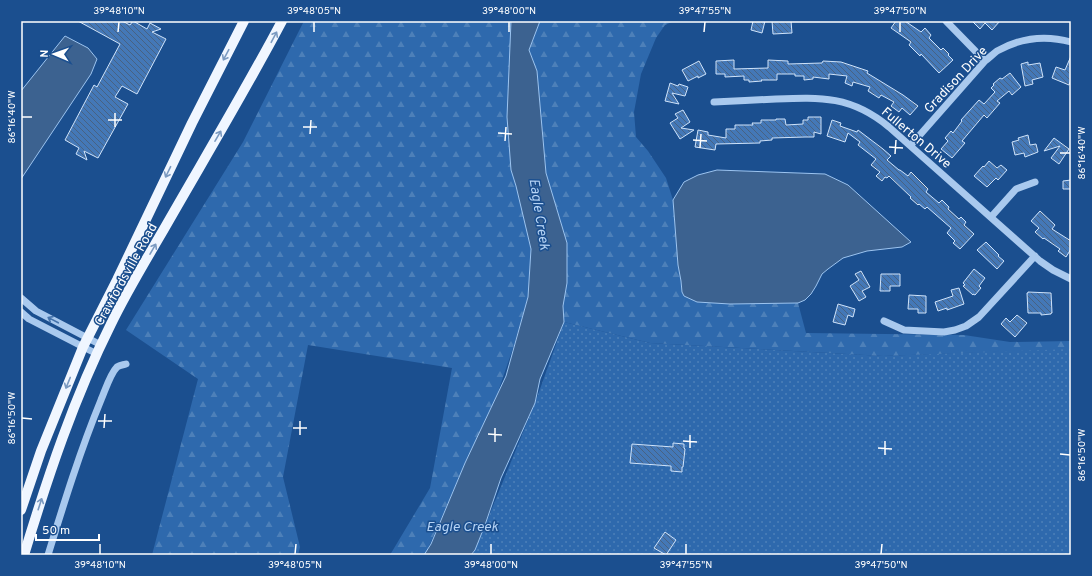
<svg xmlns="http://www.w3.org/2000/svg" width="1092" height="576" viewBox="0 0 1092 576" font-family="Overpass,sans-serif">
<defs>
<pattern id="green-dots" width="8" height="8" patternUnits="userSpaceOnUse"><rect width="8" height="8" fill="#2e69ad"/><path d="M2 2h.1M6 6h.1" fill="none" stroke="#4d80b9" stroke-width="1.8" stroke-linecap="round"/></pattern>
<pattern id="forest-firs" width="22" height="20" patternUnits="userSpaceOnUse"><rect width="22" height="20" fill="#2e69ad"/><path d="M5 1l3.5 6h-7zM16 11l3.5 6h-7z" fill="#4d80b9"/></pattern>
<pattern id="building-back-hatch" width="6" height="6" patternUnits="userSpaceOnUse"><rect width="6" height="6" fill="#4478b7"/><path d="M-1 5l2 2M0 0l6 6M5-1l2 2" fill="none" stroke="#486282"/></pattern>
</defs>
<rect width="100%" height="100%" fill="#1b4f8f"/>
<path fill="url(#green-dots)" d="M564,322l86,21 233,13 188,-8v207h-598l62,-152z"/>
<path fill="url(#forest-firs)" d="M304,21h207l20,228 -3,48 -14,48 -17,50 -32,68 -38,88 -3,4h-34l40,-67 22,-120 -144,-23 -25,132 17,70 -2,8h-146l46,-176 -72,-49 117,-188z
M540,21h134l-9,4 -9,13 -15,36 -7,38 2,25 12,14 18,27 7,22 5,64 3,17 1,11 2,4 13,6 33,2 68,-1 8,30 158,2 46,7 61,-1v8l-188,7 -233,-13 -86,-21 -2,-16 5,-23v-40l-21,-70 -9,-102 -8,-21z"/>
<path fill="#3c6290" stroke="#9cc4f0" d="M511,21h29l-11,29 8,21 9,102 21,70v40l-4,23 1,16 -24,57 -5,24 -34,75 -16,47 -10,25 -4,5h-47l7,-11 34,-81 41,-87 22,-79 3,-48 -15,-63 -5,-16 -4,-53z
M65,36l23,12 9,11 -6,15 -70,105v-88z
M717,170l108,4 23,11 63,57 -9,5 -35,4 -24,7 -15,11 -6,5 -6,12 -5,8 -6,6 -7,3 -68,1 -33,-2 -13,-6 -2,-4 -1,-11 -3,-16 -5,-65 11,-18 14,-7z"/>
<path fill="url(#building-back-hatch)" stroke="#cfe3fa" d="M78,21h44l8,4 3,-4 14,8 3,-6 11,6 -9,3 14,7 -29,55 -15,-8 -7,11 13,7 -30,54 -14,-7 3,9 -11,-6 3,-6 -14,-8 29,-55 3,2 23,-43z
M753,21h12l-3,12 -11,-3z
M772,21h19l1,12 -19,1z
M896,21h9l16,11 4,-4 6,7 -2,3 12,12 2,-2 6,6 -1,1 5,5 -14,13 -18,-19 -1,2 -11,-11 2,-3 -20,-14z
M972,21h28l-8,9 -7,-7 -5,6z
M1071,56v24l-2,5 -17,-7 4,-11 9,3z
M734,60v9l34,-1v-8l20,1v3l34,-1 1,-2 18,1 27,9 -1,2 36,22 15,11 -8,9 -8,-7 -3,4 -8,-6 3,-4 -13,-7 -2,3 -11,-7 2,-4 -17,-5 -1,4 -7,-3 2,-7 -18,-2v5l-16,-2v2l-9,1v-4h-9v-2h-18v6h-16l1,1 -13,1v-2h-5v-4l-19,1v-3h-9v-13z
M699,61l7,13 -8,4v-2l-10,5 -6,-11z
M1028,62v3l12,-2 3,14 -11,3 1,4 -8,2 -4,-22z
M1010,73l11,14 -9,8 -3,-4 -12,10 3,2 -13,15 -3,-3 -22,26 3,2 -13,15 -11,-9 7,-8 -3,-3 6,-7 2,2 9,-12 -1,-1 18,-20 5,4 11,-12 -4,-4 3,-3 -1,-1 7,-6 2,1z
M670,83l8,3 1,-2 9,3 -3,9 -13,-3 7,11 -14,-3z
M683,110l7,12 -9,6 13,2 -14,9 -10,-16 8,-5 -3,-4z
M808,117h13v17l-7,-2v5h-9l-33,1v2l-12,1v2l-44,1 -1,6 -20,-3 3,-17 10,2v3l18,3v-9h9v-4h18l-1,-2h9v-3h15v-1h9l1,6 17,-1v-4h5z
M832,120l9,3 -1,3 17,6 1,-2 25,19 8,7 -4,4 12,10h1l8,6 3,-4 17,17 -2,3 13,11 3,-3 7,7 -1,2 11,10 2,-2 5,5 -2,3 10,9 -14,15 -7,-6 2,-2 -8,-8 4,-5 -24,-21 -2,2 -6,-5 -1,1 -8,-7 1,-1 -22,-21 -2,2 -2,-1 -3,4 -6,-5 4,-4 -9,-7 5,-6 -18,-14 2,-3 -12,-9 -3,9 -18,-6z
M1028,135l2,10 6,-1 2,8 -13,5 -1,-4 -9,2 -3,-13 7,-2 -1,-2z
M1054,138l15,11 -10,15 -8,-6 9,-12 -16,5z
M989,161l8,7 4,-3 6,5 -9,10 -2,-2 -9,9 -13,-11 9,-10 1,1z
M1071,180v9h-8v-8z
M1040,211l15,14 -3,4 19,12v8l-5,8 -8,-6 2,-2 -16,-11 -1,1 -8,-7 4,-4 -8,-7z
M986,242l13,13 -1,1 6,5 -7,8 -20,-19z
M974,269l11,9 -6,8 2,2 -6,7 -2,-1v1l-10,-9 2,-1 -2,-2z
M861,271l9,16 -8,4 4,6 -7,4 -9,-15 9,-6 -4,-6z
M881,274h19v12h-10v5h-10z
M959,288l5,16 -17,6v-2l-9,3 -3,-9 18,-6 -2,-6z
M1028,292l23,1 1,20h-1v1l-10,1v-2h-13l-1,-20h1z
M909,295l17,1v17h-8v-4h-10z
M838,304l17,5 -2,8 -5,-2 -3,10 -12,-3z
M1017,315l10,8 -12,14 -14,-13 5,-6 4,4z
M673,443l11,1v4l1,1 -2,18h-1v5l-11,-1v-5l-41,-3 2,-19 41,3z
M665,532l11,8 -10,15 -12,-7z"/>
<g fill="none" stroke-linecap="round" stroke-linejoin="round">
<path stroke="#a9c9ee" stroke-width="7" d="M946,21l39,40
M714,102c21,-1 41,-2 62,-3 45,-2 76,-3 113,28l151,134 13,9 18,9
M911,145l74,-84c4,-3 8,-7 12,-10 23,-13 49,-16 74,-9
M991,217l25,-28 19,-7
M21,298l15,13 65,34
M21,312l8,7 68,35
M884,321l20,9 40,2 11,-2 11,-4 13,-9 56,-61
M48,555c16,-52 32,-104 53,-155 4,-9 9,-26 16,-33 3,-2 6,-2 9,-3"/>
<path stroke="#f0f6ff" stroke-width="10" d="M21,510l20,-59 42,-104 34,-67 75,-157 52,-102
M24,555c24,-79 50,-157 87,-231 16,-33 35,-64 53,-95 40,-70 81,-138 118,-208"/>
</g>
<defs><path id="oneway-shaft" d="M-6 0H5M1.5-3L5.5 0L1.5 3" fill="none" stroke-width="1.6" stroke-linecap="round" stroke-linejoin="round"/></defs>
<g stroke="#7b9ac1">
<use href="#oneway-shaft" transform="translate(274 37) rotate(-62)"/>
<use href="#oneway-shaft" transform="translate(226 55) rotate(118)"/>
<use href="#oneway-shaft" transform="translate(218 136) rotate(-60)"/>
<use href="#oneway-shaft" transform="translate(168 172) rotate(116)"/>
<use href="#oneway-shaft" transform="translate(153 249) rotate(-60)"/>
<use href="#oneway-shaft" transform="translate(68 383) rotate(112)"/>
<use href="#oneway-shaft" transform="translate(40 504) rotate(-72)"/>
</g>
<use stroke="#4674ac" href="#oneway-shaft" transform="translate(53 320) rotate(-152)"/>
<path fill="none" stroke="#fff" stroke-width="1.5" d="M118,32l1,-10M314,32v-10M509,32v-10M704,32l1,-10M900,32v-10M22,117h10M108,120h14M115,127v-14M303,127h14M498,133l14,1M310,134l1,-14M693,140l14,1M505,141l1,-14M889,147l14,1M700,148l1,-14M1060,153h10M895,154l1,-14M22,418l10,1M98,421h14M104,428l1,-14M293,428h14M488,434l14,1M300,435v-14M683,441l14,1M495,442v-14M690,448v-13M878,448l14,1M1060,454l10,1M885,455v-14M100,554v-10M295,554l1,-10M491,554v-10M686,554v-10M881,554l1,-10"/>
<g text-anchor="middle" stroke-width="3" stroke-linejoin="round" paint-order="stroke">
<g font-size="13" fill="#fff" stroke="#1b4f8f">
<text transform="translate(955 79) rotate(-47)" y="5">Gradison Drive</text>
<text transform="translate(917 137) rotate(40)" y="5">Fullerton Drive</text>
<text transform="translate(125 274) rotate(-61)" y="5">Crawfordsville Road</text>
</g>
<g font-size="14" font-style="italic" fill="#b5d3f5" stroke="#1b4f8f">
<text transform="translate(540 214) rotate(81)" y="5">Eagle Creek</text>
<text x="462" y="531">Eagle Creek</text>
</g>
</g>
<rect width="1092" height="576" fill="none" stroke="#1b4f8f" stroke-width="44"/>
<g transform="translate(54 54) rotate(272)" stroke="#1b4f8f" stroke-width="3" paint-order="stroke">
<path d="M0-3L7 15L0 10L-7 15Z" fill="#ffffff"/>
<text y="-6" font-size="11" font-weight="bold" text-anchor="middle" fill="#ffffff">N</text>
</g>
<path d="M36 534v6h63v-6" fill="none" stroke="#ffffff" stroke-width="2"/>
<text x="42" y="534" font-size="12" fill="#ffffff" stroke="#1b4f8f" stroke-width="3" paint-order="stroke">50 m</text>
<rect x="22" y="22" width="1048" height="532" fill="none" stroke="#fff" stroke-width="1.5"/>
<g font-size="10" text-anchor="middle" fill="#fff">
<text x="119" y="14">39°48'10"N</text>
<text x="314" y="14">39°48'05"N</text>
<text x="509" y="14">39°48'00"N</text>
<text x="705" y="14">39°47'55"N</text>
<text x="900" y="14">39°47'50"N</text>
<text transform="translate(11 117) rotate(-90)" y="4">86°16'40"W</text>
<text transform="translate(1081 153) rotate(-90)" y="4">86°16'40"W</text>
<text transform="translate(11 418) rotate(-90)" y="4">86°16'50"W</text>
<text transform="translate(1081 455) rotate(-90)" y="4">86°16'50"W</text>
<text x="100" y="568">39°48'10"N</text>
<text x="295" y="568">39°48'05"N</text>
<text x="491" y="568">39°48'00"N</text>
<text x="686" y="568">39°47'55"N</text>
<text x="881" y="568">39°47'50"N</text>
</g>
</svg>
